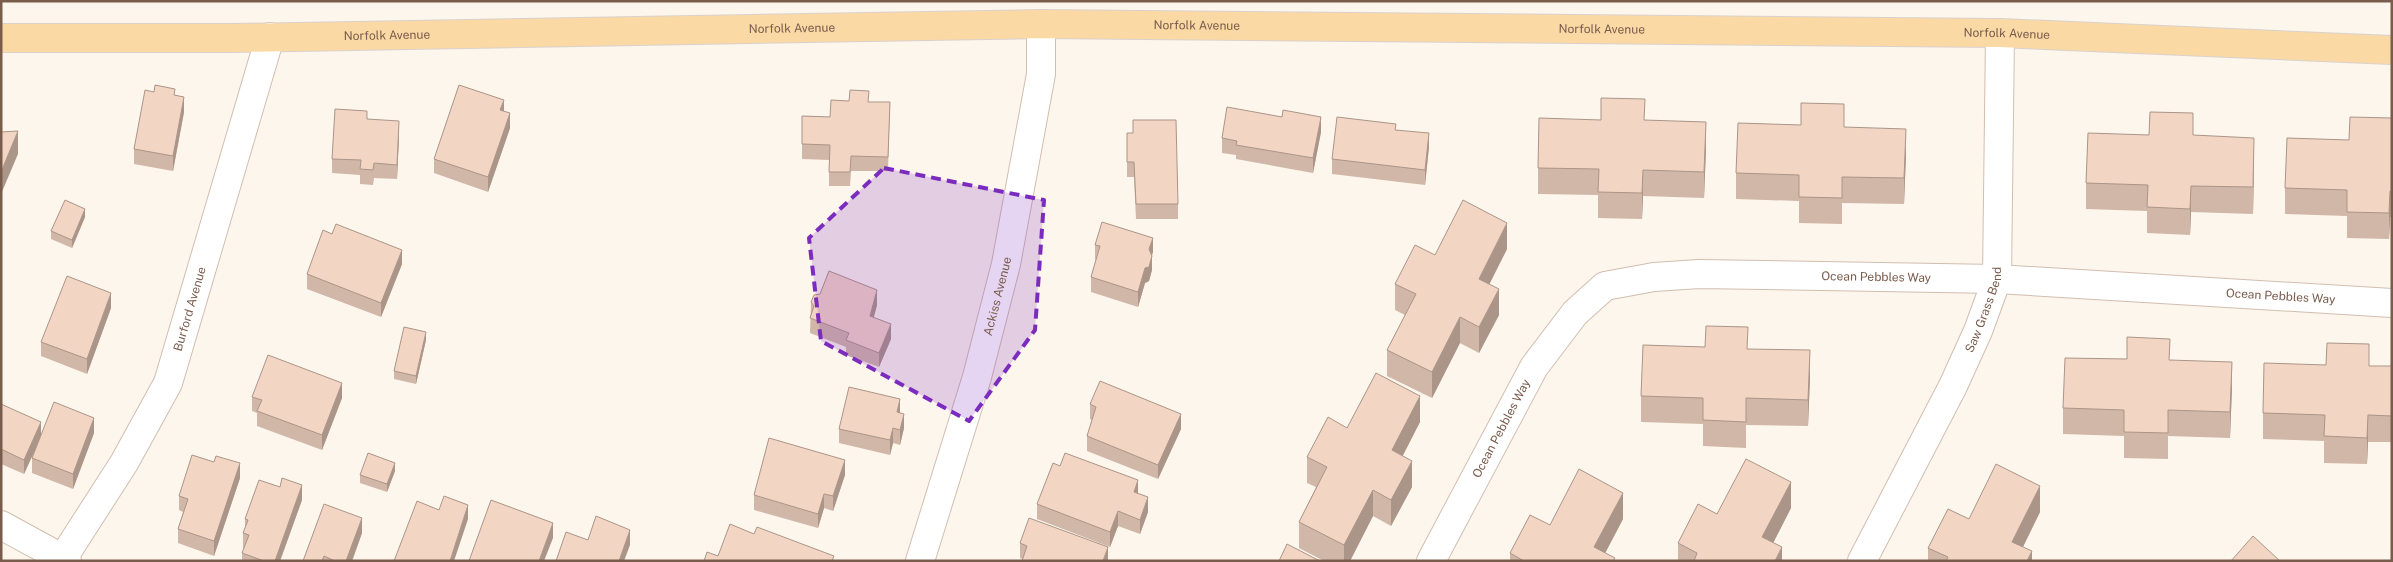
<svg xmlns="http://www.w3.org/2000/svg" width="2393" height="562" viewBox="0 0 2393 562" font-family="'Public Sans',sans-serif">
<rect width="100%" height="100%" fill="#fdf6ec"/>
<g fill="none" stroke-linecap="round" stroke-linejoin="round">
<g stroke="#d1beb0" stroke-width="30">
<g id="minor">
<path d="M1,525l66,36"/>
<path id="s1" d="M61,561l63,-98 44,-80 102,-346"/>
<path id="s2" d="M920,561l57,-184 29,-113 35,-190v-50"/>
<path id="s3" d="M1431,561l103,-194 41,-54 30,-27 49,-9 45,-3 298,5 395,24"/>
<path id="s4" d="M1862,561l91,-175 25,-55 19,-52 3,-246"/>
</g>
</g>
<g stroke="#dad1cd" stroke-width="30">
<g id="major">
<path id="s5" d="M1,38h233l807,-14 959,9 392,17"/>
</g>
</g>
<use href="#minor" stroke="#fff" stroke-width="28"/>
<use href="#major" stroke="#fbd9a5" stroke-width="28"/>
</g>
<path fill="#d1b7a8" d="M175,95l9,17 -11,59 -39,-7v-15z
M869,102h21l-2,69h-37l-1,15h-21v-26l-27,-1v-43l28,1z
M2392,118v99h-2l-1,22 -42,-1v-22l-62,-2v-26l64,-48z
M367,119l32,17 -2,43 -23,-1 -1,7 -13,-1v-9l-28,-2v-14z
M1601,120h44l61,28 -2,50 -61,-2 -1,23 -44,-1v-23l-60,-1v-26z
M1844,127l62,28 -2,49 -62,-1v21l-43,-1v-22l-63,-2v-26z
M510,128l-22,64 -54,-19v-14z
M1396,130l33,17 -4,38 -93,-11v-15z
M1321,132l-8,41 -77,-14v-4l-14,-2v-15z
M1127,133l51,71v15h-42l-2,-42h-7z
M2149,135h44l61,29 -1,50 -62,-2 -1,23 -43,-2v-22l-61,-2v-26z
M85,217l-13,31 -21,-9v-8z
M1095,245l58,7 -1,3v15l-3,11 -4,2 -7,24 -47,-15v-15l5,-17 -1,-1z
M1507,249l-18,35 10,31 -20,38 -19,-10 -28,55 -45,-22v-26l18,-35 -10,-5v-26l40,-29z
M402,264l-21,53 -74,-28v-15z
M811,302l66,3 -3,12 17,22 -12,28 -33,-12v-8l-36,-14z
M111,308l-24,66 -46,-18v-14z
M426,340l-10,44 -22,-5v-8z
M1748,349l62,28 -2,49 -62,-1v23l-43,-2v-22l-62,-2v-26z
M2170,360l62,28 -2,50 -62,-2v23l-44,-1v-22l-61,-2v-26z
M2369,366h23v76h-24l-1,22 -43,-1v-22l-61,-2v-26z
M252,397l90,1 -20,52 -65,-24v-13l-5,-2z
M1,404l40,31 53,-2 -21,56 -41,-16v-15l3,-9 -11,25 -23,-10z
M1090,404l91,25 -23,50 -71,-28v-15l5,-16 -2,-1z
M900,413l4,15 -4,17 -7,-2 -3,12 -51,-12v-14z
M1420,422l-18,34 10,31 -21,39 -18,-10 -23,45h-26l-25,-13v-26l17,-35 -9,-4v-26l40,-29z
M395,471l-8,21 -27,-9v-8z
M845,475l-12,36 -9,-3 -6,20 -64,-18v-15z
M240,478l-26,78 -36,-13v-14l5,-17 -4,-2v-14z
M1138,494l10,18 -8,22 -22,-8 -8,21 -73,-28v-15z
M302,500l-22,61h-38v-8l2,-5h-1v-15l2,-4v-10z
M1791,508l-18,35 9,18h-104v-18l39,-29z
M2040,512l-17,35 9,14h-104v-13l41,-29z
M1623,519l-18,34 10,8h-105v-8l40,-28z
M362,533l-10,28h-49z
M1020,543l88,18 -85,-2 -3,-1z"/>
<path fill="#aa9588" d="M184,97v15l-11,59v-15z
M504,100v14l-4,-4z
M510,113v15l-22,64v-15z
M1321,117v15l-8,41v-15z
M399,121v15l-2,43v-14z
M1706,122v26l-2,50v-26z
M1906,129v26l-2,49v-26z
M18,131v23l-17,40v-22z
M1429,133v14l-4,38v-15z
M2254,138v26l-1,50v-27z
M1643,170v26l-1,23v-26z
M2191,186v26l-1,23v-26z
M2390,191v26l-1,22v-26z
M85,209v8l-13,31v-8z
M1507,223v26l-28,56v-26z
M1153,238v14l-4,12v-15z
M402,250v14l-21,53v-14z
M1152,256v14l-3,11 -4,2 -7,24v-15l7,-24z
M1499,289v26l-20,38v-26z
M877,290v15l-7,25v-14z
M111,293v15l-24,66v-15z
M1460,317v26l-28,55v-26z
M891,324v15l-12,28v-14z
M426,332v8l-10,44v-8z
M1810,350v27l-2,49v-26z
M2232,362v26l-2,50v-26z
M342,383v15l-20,52v-15z
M1420,396v26l-28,55v-27z
M900,399v14l-3,-1z
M904,414v14l-4,17v-15z
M1181,414v15l-23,50v-14z
M2368,415v27l-1,22v-26z
M94,418v15l-21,56v-15z
M41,422v15l-17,37v-14z
M893,428v15l-3,12v-15z
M845,460v15l-12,36v-15z
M1412,461v26l-21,39v-26z
M240,463v15l-26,78v-15z
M395,463v8l-8,21v-8z
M1138,480v15l-4,-3z
M1791,482v26l-27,53 -2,-24z
M302,485v15l-22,61h-5z
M2040,486v26l-24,49 -4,-19z
M1373,490v26l-23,45h-6v-16z
M1623,493v26l-22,42 -7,-14z
M824,494v14l-6,20v-14z
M1148,497v15l-8,22v-14z
M468,505v14l-14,42h-4z
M1118,511v15l-8,21v-15z
M362,518v15l-10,28h-6z
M553,523v15l-9,23h-5z
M630,530v15l-6,16h-5z
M1108,547v14h-5z
M1782,547v14h-7z
M2032,551v10h-5z"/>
<path fill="#f3d5c3" stroke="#aa9588" d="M155,85l20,4 -1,6 10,2 -11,59 -39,-7 11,-59 9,2z
M459,85l45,15 -4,10 10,3 -22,64 -54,-18z
M850,90l19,1 -1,11h22l-2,55 -37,-1 -1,16h-21l1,-27 -28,-1v-28l28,1 1,-17 18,1z
M1601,98l44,1 -1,21 62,2 -2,50 -61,-2 -1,23 -44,-1 1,-23 -61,-1 1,-50 62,2z
M1801,103l43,1v23l62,2 -2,49 -62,-1v21l-43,-1v-22l-63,-2 2,-50 63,2z
M1227,107l55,10 1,-7 38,7 -8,41 -77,-13 1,-4 -15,-3z
M335,109l32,2v8l32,2 -2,44 -23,-2 -1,7 -13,-1 1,-9 -29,-1z
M2150,112l43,1v22l61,3 -1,49 -62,-1 -1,23 -43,-2 1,-22 -62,-2 2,-50 61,2z
M1337,117l59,7 -1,6 34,3 -4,37 -93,-11z
M2350,117l42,1v73h-2l-1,22 -42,-1v-22l-62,-2 2,-50 62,2z
M1133,120h43l2,84h-42l-2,-42h-7v-29h6z
M18,131l-17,41v-40z
M65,200l20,9 -13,31 -21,-9z
M1463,200l44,23 -28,56 20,10 -20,38 -19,-10 -28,55 -45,-22 29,-56 -21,-10 20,-39 20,10z
M1102,222l51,16 -4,11 3,7 -3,11 -4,1 -7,24 -47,-15 9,-31 -5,-1z
M336,224l66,26 -21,53 -74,-29 16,-44 9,4z
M829,271l48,19 -7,26 21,8 -12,29 -33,-13 3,-7 -39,-15 4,-12 -3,-4 3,-7 6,-1z
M67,276l44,17 -24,66 -46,-17z
M1706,326l42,1 -1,22 63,1 -2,50 -62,-2v24l-43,-2v-22l-62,-2 2,-51 62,2z
M404,327l22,5 -10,44 -22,-5z
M2127,337l43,2 -1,21 63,2 -2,50 -62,-2v23l-44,-1v-22l-61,-2 2,-50 62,1z
M2327,343l42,1v22h23v50l-24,-1 -1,23 -43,-2 1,-21 -62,-2 1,-50 62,2z
M268,355l74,28 -20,52 -65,-24 5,-11 -10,-3z
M1376,373l44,23 -28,54 20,11 -21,39 -18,-10 -29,55 -45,-23 28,-55 -20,-10 21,-40 19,11z
M1100,381l81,33 -23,51 -71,-29 9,-29 -6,-3z
M849,387l51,12 -3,13 7,2 -4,16 -7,-2 -3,12 -51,-11z
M54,402l40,16 -21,56 -41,-16z
M1,404l40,18 -17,38 -23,-11z
M769,438l76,22 -12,36 -9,-2 -6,20 -64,-19z
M368,453l27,10 -8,21 -27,-9z
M1065,453l73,27 -4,12 14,5 -8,23 -22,-9 -8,21 -73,-28 16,-41 7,3z
M192,455l22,7 2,-6 24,7 -26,78 -36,-12 10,-30 -9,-3z
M1746,459l45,23 -29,55 20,10 -7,14h-81l3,-8 -19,-10 20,-39 19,10z
M1996,464l44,22 -28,56 20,9 -5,10h-81l2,-4 -20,-9 20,-39 21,10z
M1579,469l44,24 -29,54 21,11 -2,3h-89l-14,-8 20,-38 20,10z
M282,478l20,7 -27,76h-11l-22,-8 7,-18 -6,-2 5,-13 -3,-1 14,-39 21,7z
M444,496l24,9 -18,56h-56l23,-60 22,9z
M491,500l62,23 -14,38h-70z
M324,504l38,14 -16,43h-11l-11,-5 -2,5h-19z
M596,516l34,14 -11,31h-63l10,-29 22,8z
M1029,518l79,29 -5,14h-81l5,-15 -7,-3z
M730,524l24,10 3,-7 77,29 -2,5h-128l3,-9 11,4z
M2253,536l27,25h-49z
M1287,544l33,17h-41z"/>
<path fill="#7b2cbf" fill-opacity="0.2" stroke="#7b2cbf" stroke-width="4" stroke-dasharray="10 6" stroke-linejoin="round" d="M884,168l160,32 -9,130 -66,91 -148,-80 -12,-103z"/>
<g text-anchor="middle" stroke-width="4" stroke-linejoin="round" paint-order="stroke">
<g font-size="12" fill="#7a5c4d" stroke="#fffaf3">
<text dy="4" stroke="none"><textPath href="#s5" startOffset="1196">Norfolk Avenue</textPath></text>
<text dy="4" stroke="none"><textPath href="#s5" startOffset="791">Norfolk Avenue</textPath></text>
<text dy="4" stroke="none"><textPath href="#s5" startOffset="1601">Norfolk Avenue</textPath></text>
<text dy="4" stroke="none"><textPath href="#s5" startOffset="2006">Norfolk Avenue</textPath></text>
<text dy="4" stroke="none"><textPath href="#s5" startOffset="386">Norfolk Avenue</textPath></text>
<text dy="4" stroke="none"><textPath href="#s3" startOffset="600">Ocean Pebbles Way</textPath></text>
<text dy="4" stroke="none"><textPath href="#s2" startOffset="276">Ackiss Avenue</textPath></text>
<text dy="4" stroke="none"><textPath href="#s3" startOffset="1005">Ocean Pebbles Way</textPath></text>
<text dy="4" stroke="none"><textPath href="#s1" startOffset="285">Burford Avenue</textPath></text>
<text dy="4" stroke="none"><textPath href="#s4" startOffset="280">Saw Grass Bend</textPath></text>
<text dy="4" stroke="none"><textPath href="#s3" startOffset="150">Ocean Pebbles Way</textPath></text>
</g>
</g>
<rect width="2393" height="562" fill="none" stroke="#7a5c4d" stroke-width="5"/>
</svg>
